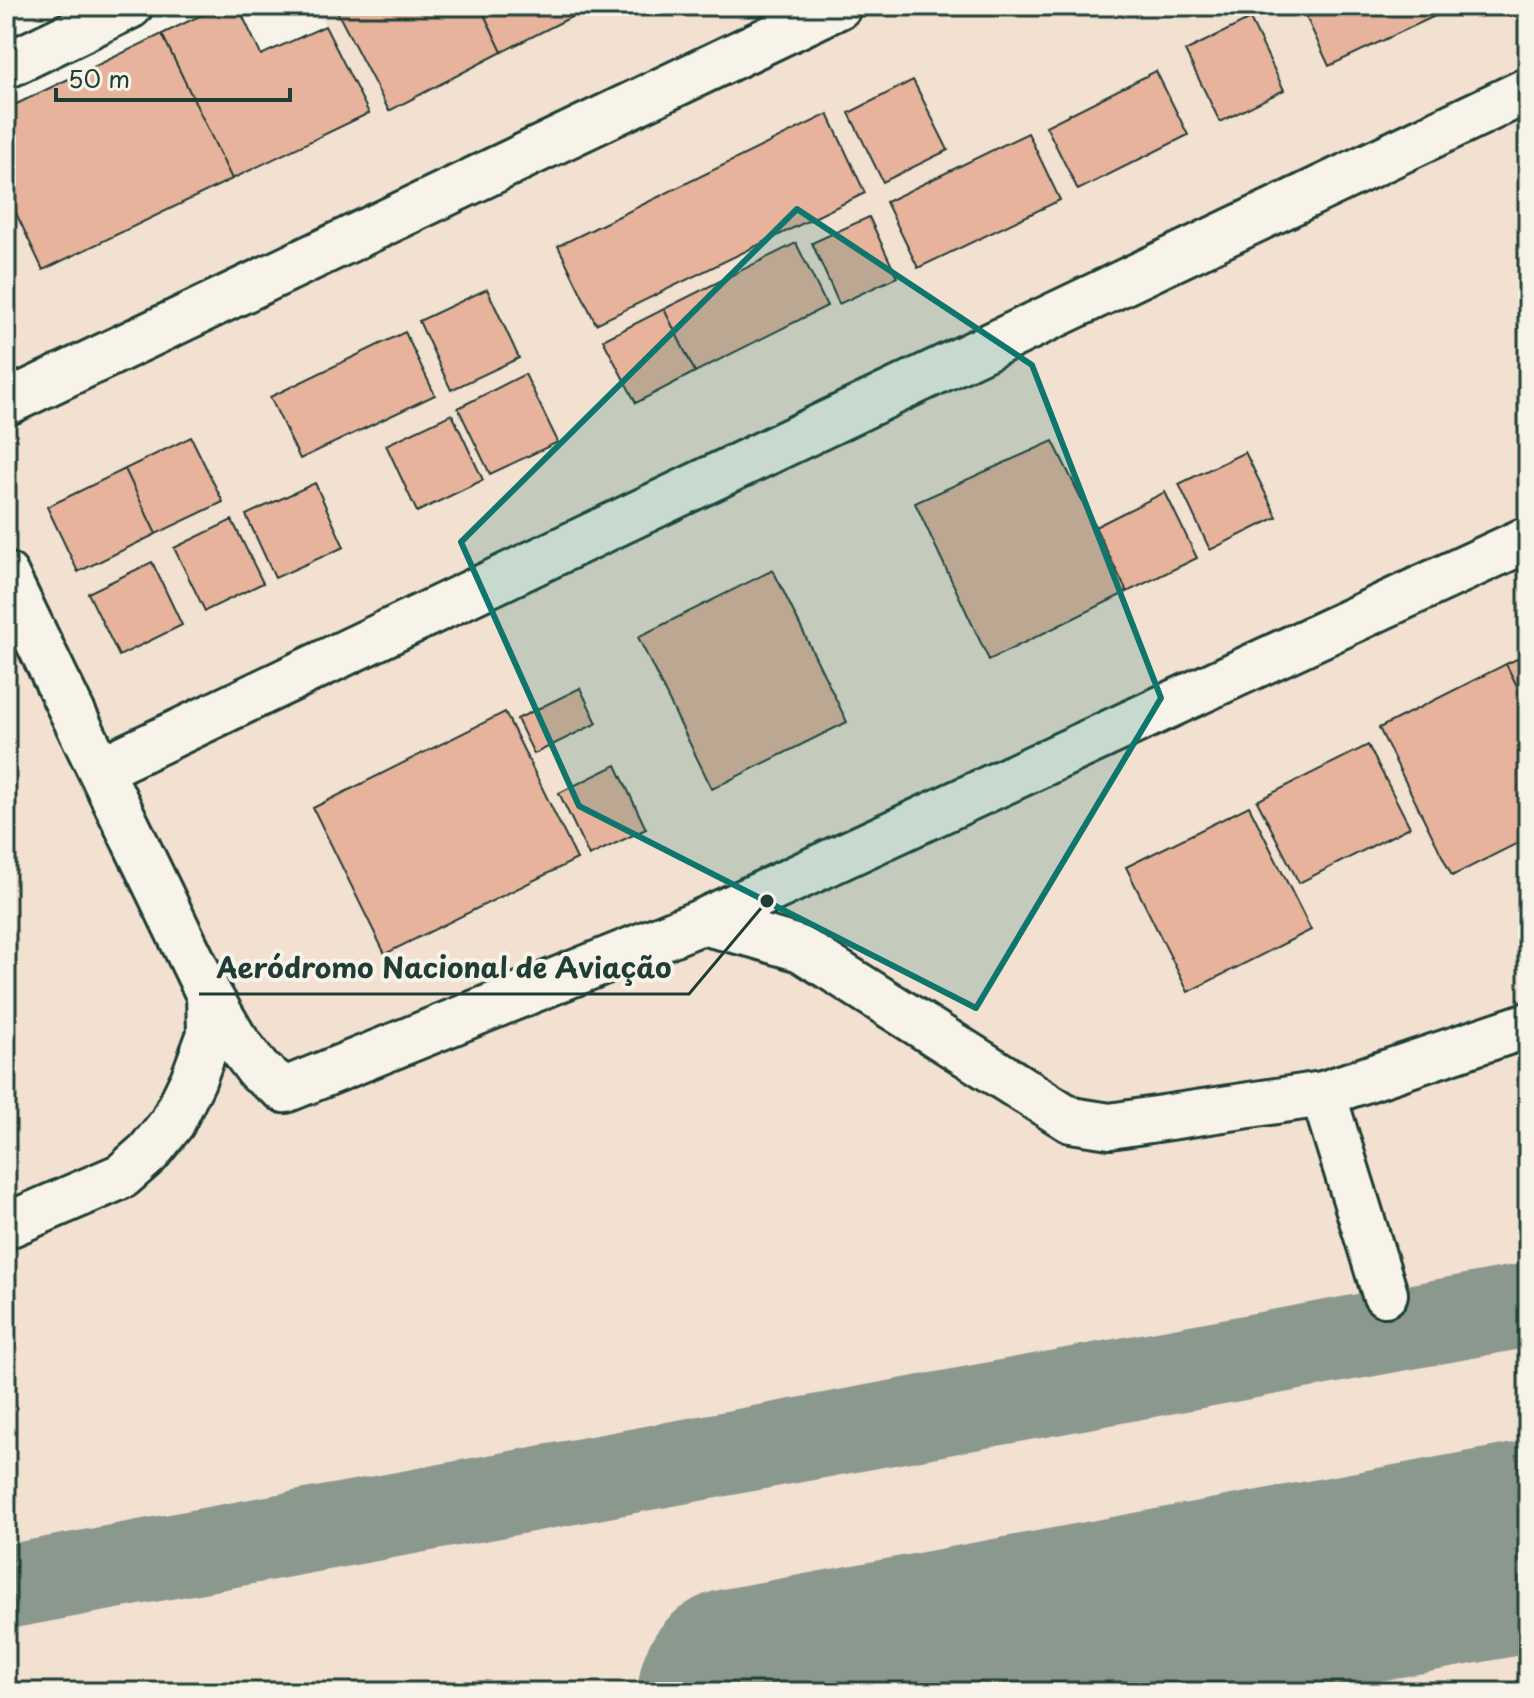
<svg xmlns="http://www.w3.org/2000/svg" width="1534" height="1698" viewBox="0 0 1534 1698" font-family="'Playpen Sans',sans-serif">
<rect width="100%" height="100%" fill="#f7f3e8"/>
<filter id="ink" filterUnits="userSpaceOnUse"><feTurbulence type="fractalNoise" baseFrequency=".0125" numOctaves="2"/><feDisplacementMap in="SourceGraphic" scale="16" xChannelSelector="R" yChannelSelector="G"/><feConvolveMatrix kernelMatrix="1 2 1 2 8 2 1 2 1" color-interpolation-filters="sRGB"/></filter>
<g filter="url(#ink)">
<path fill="#f2e0d1" d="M220,6h18l24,49 63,-29 -8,-20h1211v1686h-1522v-1583z"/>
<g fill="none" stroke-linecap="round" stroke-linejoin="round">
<path stroke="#8b988e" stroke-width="84" d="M6,1587l1522,-282"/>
<path stroke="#8b988e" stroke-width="210" d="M743,1692l785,-145"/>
</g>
<path fill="#e8b39c" stroke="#1f3d34" stroke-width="2" d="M220,6h18l23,49 64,-29 44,87 -137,66 -70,-145z
M334,6h146l22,46 -113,59z
M480,6h113l-91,46z
M1301,6h155l-127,60z
M1250,19l34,71 -64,32 -35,-71z
M162,34l70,145 -189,91 -37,-78v-83z
M1156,71l32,64 -110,55 -32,-64z
M913,80l35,70 -65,32 -34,-69z
M828,114l37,79 -269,131 -38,-78z
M1028,133l32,67 -142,68 -32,-66z
M869,217l28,60 -58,27 -27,-61z
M796,243l31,63 -132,66 -31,-63z
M487,289l32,69 -68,32 -32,-69z
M664,309l31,63 -59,31 -33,-63z
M405,332l30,63 -135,64 -30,-62z
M525,374l33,68 -68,32 -32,-66z
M452,414l31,66 -66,32 -31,-67z
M191,437l32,65 -67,32 -31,-65z
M1053,441l74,151 -138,68 -74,-157z
M1245,452l32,65 -67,33 -31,-66z
M125,469l31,65 -78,38 -31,-65z
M315,483l29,64 -69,31 -29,-63z
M1165,492l32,66 -70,34 -32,-65z
M232,520l31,63 -58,28 -31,-63z
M152,562l30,63 -63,31 -31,-63z
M773,570l74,152 -135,67 -74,-152z
M1528,654v54l-22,-44z
M1506,664l22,44v130l-76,38 -73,-148z
M580,688l17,35 -63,31 -17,-35z
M505,712l72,147 -192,95 -72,-146z
M1368,745l42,82 -111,56 -42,-82z
M616,765l30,64 -57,27 -30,-63z
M1249,806l62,124 -123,62 -62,-125z"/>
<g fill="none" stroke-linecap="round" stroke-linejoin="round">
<g stroke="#1f3d34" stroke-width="50">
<path id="minor" d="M6,66l124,-60
M6,403l833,-397
M6,575l203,420 1,39 -17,46 -21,43 -24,30 -26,23 -116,50
M101,769l1427,-679
M701,922l53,13 47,14 270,171 39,6 213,-32 205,-69
M209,995l25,43 25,33 26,19 416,-168 827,-383
M1323,1094l62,200"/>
</g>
<use href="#minor" stroke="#f7f3e8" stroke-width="44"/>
</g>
</g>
<path fill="#0f766e" fill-opacity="0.2" stroke="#0f766e" stroke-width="6" stroke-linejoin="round" d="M797,209l235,156 129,333 -185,310 -397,-202 -118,-264z"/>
<path fill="none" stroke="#1f3d34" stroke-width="3" d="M767 901L689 994H199"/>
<circle fill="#1f3d34" stroke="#f7f3e8" stroke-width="3" cx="767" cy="901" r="8"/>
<g font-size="28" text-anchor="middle" font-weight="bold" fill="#1f3d34" stroke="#f7f3e8" stroke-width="8" stroke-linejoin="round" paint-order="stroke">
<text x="444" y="978">Aeródromo Nacional de Aviação</text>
</g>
<rect width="1534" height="1698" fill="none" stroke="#f7f3e8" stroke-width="32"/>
<rect x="16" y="16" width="1502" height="1666" fill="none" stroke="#1f3d34" stroke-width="3" filter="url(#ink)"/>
<path d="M56 88v12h234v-12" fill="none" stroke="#1f3d34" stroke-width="4"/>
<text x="68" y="88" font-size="24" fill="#1f3d34" stroke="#f7f3e8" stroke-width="6" paint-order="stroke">50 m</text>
</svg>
